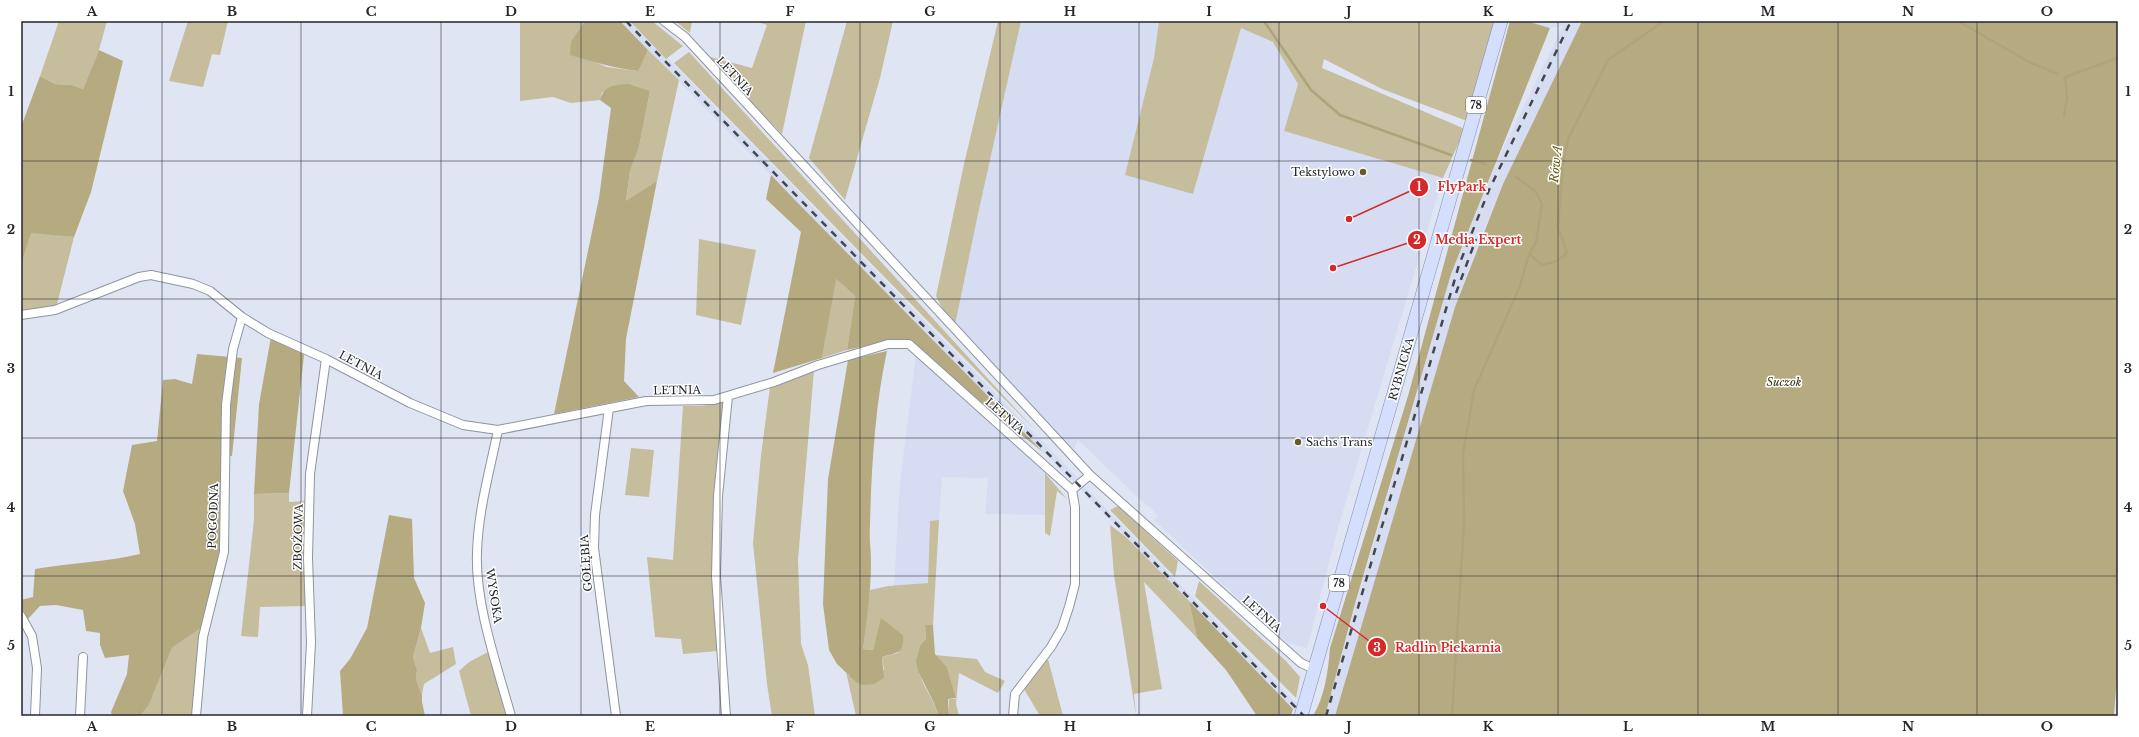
<svg xmlns="http://www.w3.org/2000/svg" width="2139" height="737" viewBox="0 0 2139 737" font-family="'Libre Baskerville',serif">
<rect width="100%" height="100%" fill="#e0e5f3"/>
<path fill="#d6ddf3" d="M620,21h11l449,459 -5,3 -69,-67z
M1021,21h138l-5,37 39,136 48,-166 32,13 25,43 -14,47 159,47 -105,350 -31,120 -19,-5 -54,-48 -6,-7h-2l-72,-68 4,-4 -9,-10h-2l-69,-66 -4,9 -85,-86 -34,-38 23,-111z
M1526,21h56l-79,163 -28,68 -20,55 -120,409h-11l127,-442 49,-119 63,-129 -13,2z
M916,354l92,82 37,37v42l-60,-1 3,-36 -46,-1 -3,43 -9,1 -2,62 -34,3 6,-104z
M1084,486l214,219 -5,4 -213,-220z"/>
<path fill="#c6bd9c" d="M59,21h48l-8,29 -16,39 -11,-4 -17,-1 -15,-8z
M188,21h40l-8,34 -8,-1 -9,33 -34,-6z
M520,21h65l-14,20 7,16 10,2 19,8 30,4 11,-21 31,30 -22,101 -31,21 4,-31 9,-24 11,-56 -48,1 -2,8 -29,3 -18,-6 -33,4z
M630,21h22l31,25 -17,13z
M675,21h17l-2,12z
M755,21h51l-24,113 -75,-78 45,12 15,-43z
M847,21h46l-13,57 -35,122 -36,-42z
M998,21h23l-43,193 -23,111 -11,-13 -8,-16 28,-132z
M1159,21h336l-28,100 -85,-32 -58,-30 -2,9 143,61 -22,49 -159,-47 14,-47 -25,-42 -32,-14 -48,166 -68,-19 29,-117z
M689,52l346,378 -361,-367z
M31,232l43,5 -18,71 -35,2v-45z
M699,239l57,11 -15,75 -45,-10z
M835,278l20,18 -8,54 -25,8z
M814,370l-16,190 3,84 7,21 7,51h-43l-5,-32 -14,-141 8,-88 9,-68z
M724,402l-6,249 -35,3 -2,-15 -26,-2 -8,-80 26,3 10,-154h19z
M631,448l23,2 -5,47 -24,-2z
M1045,473l22,26 -10,-8 -7,45 -5,-3z
M289,493v9l17,-1 1,105 -47,1 -2,30 -17,-1 13,-116v-26z
M1118,506l60,55 -3,16 -65,-67z
M939,520l-6,105h-8l1,14c-22,28 4,49 13,77h-83l-10,-44 3,4 35,-6 -2,-13 16,-4 5,-18 -13,-9 -11,2 -6,22 -10,-1 7,-59 18,-4 40,-3 2,-62z
M1110,525l16,12 63,64 8,37 -53,-56 18,107 -28,5 2,22 -22,-141z
M1199,581l87,80 14,16 -4,21 -101,-102z
M201,628l-9,88h-52l9,-11 23,-57z
M421,628l9,25 23,-6 3,17 -32,20 -2,11 -6,-16 1,-9 -4,-13z
M490,651l18,65h-37l-12,-45 10,-9z
M935,655l42,4 8,13 20,9 -7,12 -39,-20 -3,30 3,13h-10v-17h7l-9,-32z
M1048,659l15,57h-23l-16,-27z"/>
<path fill="#b6ab80" d="M585,21h35l28,29 -10,21c-24,-3 -45,-9 -68,-16l1,-14z
M1510,21h16l24,7 -99,246 -96,330 -30,112h-12c12,-21 15,-44 17,-68l78,-252z
M1582,21h536v640l-4,55h-779l120,-409 48,-123z
M99,50l24,11 -32,131 -17,45 -43,-4 -10,32v-138l19,-51 15,8 17,1 11,4z
M628,84l22,7 -11,56 -9,24 -4,30 31,-20 -31,158 -2,42 15,16 -85,17 45,-216 12,-90 -11,-8c4,-15 15,-15 28,-16z
M771,175l22,23 250,254 -75,-59 -55,-50 -16,-4 -50,11 8,-54 -19,-17 -14,79 -49,15 28,-141 -35,-33z
M271,337l33,18 -15,138 -35,1 5,-90z
M887,351c-12,54 -16,121 -17,176 -1,12 1,23 1,34 0,30 -4,59 -8,88l10,1 8,-32 22,17c1,20 -6,17 -21,22l2,21 -10,6 -12,1 -6,-3 -19,-18 -8,-14 -6,-46 5,-125 20,-119z
M197,354l45,4 -10,98h-8l-2,93 -21,79 -29,20 -23,57 -9,11h-28l-1,-4 16,-38 2,-19 -24,3 -5,-13v-12l-14,-2 -3,-21 -27,-5 -16,1 -13,14 -6,-11v-9l12,-3 2,-28c35,-6 70,-7 105,-15l-5,-30 -12,-33 9,-46 25,-4 6,-61 12,-1 17,5z
M389,515l23,4 2,59 11,25 -4,25 -8,29 4,13 -1,9 6,16v7l3,14h-82l-3,-45 10,-12 17,-31z
M1189,601l104,108 -2,7h-34l-31,-46 -29,-32z
M925,625h8l2,29 12,13 9,31 -8,1 1,17h-10l-5,-13 -16,-32 -2,-10 4,-15 6,-7z"/>
<g fill="none" stroke-linecap="round" stroke-linejoin="round">
<path stroke="#afa479" stroke-width="2.5" d="M1264,21l47,69 29,25 111,40
M1958,21l71,41 29,12
M2064,116l3,-18 -2,-21 53,-19
M1471,160l15,4
M1529,254l13,11 15,-4 10,-8 -9,-26 5,-64 5,-24 40,-79 56,-39
M1452,716l12,-192 -1,-70 11,-64 46,-104 9,-32 7,-12 6,-38 -6,-12 -20,-15"/>
<g stroke="#8f94a1" stroke-width="10">
<path id="street" d="M664,21l21,16 405,438 211,188 13,6
M21,315l34,-5 84,-33 12,-2 42,9 17,7 32,26 26,16 58,26 84,44 53,22 35,5 148,-29 68,-1 60,-18 44,-17 70,-21h21l163,146 3,17v77l-6,23 -7,21 -11,19 -36,47 -2,22
M609,408l-14,107 -1,33 22,168
M498,430c-8,40 -20,81 -21,123 -2,51 20,113 34,163
M1072,490l18,-15
M21,616l11,20 5,32 -2,48
M80,716l3,-59
M196,716l7,-79 21,-85 2,-147 7,-56 9,-32
M307,716l4,-73 -3,-85 2,-84 16,-115
M726,716l-10,-140 2,-80 10,-100"/>
</g>
<g stroke="#848fb2" stroke-width="14">
<path id="primary" d="M1301,716l200,-695"/>
</g>
<use href="#street" stroke="#fff" stroke-width="8"/>
<use href="#primary" stroke="#d4defd" stroke-width="13"/>
<path stroke="#44464d" stroke-width="2.5" stroke-dasharray="7 7" stroke-linecap="butt" d="M626,21l678,695
M1456,293l20,-54
M1326,716l133,-451 30,-75 82,-169"/>
</g>
<path fill="none" stroke="#24262b" stroke-width="1" stroke-opacity="0.55" d="M162,21v695M301,21v695M441,21v695M581,21v695M720,21v695M860,21v695M1000,21v695M1139,21v695M1279,21v695M1419,21v695M1558,21v695M1698,21v695M1838,21v695M1977,21v695M21,161h2097M21,299h2097M21,438h2097M21,576h2097"/>
<g fill="#685b28" stroke="#fff" stroke-width="1.5">
<circle cx="1363" cy="172" r="4"/>
<circle cx="1298" cy="442" r="4"/>
</g>
<g text-anchor="middle" stroke-width="3" stroke-linejoin="round" paint-order="stroke">
<g fill="#fff" stroke="#66676b" stroke-width="1">
<rect x="1466" y="97" width="20" height="16" rx="3"/>
<rect x="1329" y="575" width="20" height="16" rx="3"/>
</g>
<g font-size="10" font-weight="bold" fill="#24262b">
<text x="1476" y="109">78</text>
<text x="1339" y="587">78</text>
</g>
<g font-size="11" fill="#24262b" stroke="#fff">
<text transform="translate(735 76) rotate(47)" y="4">LETNIA</text>
<text transform="translate(361 365) rotate(28)" y="4">LETNIA</text>
<text transform="translate(1401 369) rotate(-74)" y="4">RYBNICKA</text>
<text transform="translate(677 390) rotate(-1)" y="4">LETNIA</text>
<text transform="translate(1005 416) rotate(42)" y="4">LETNIA</text>
<text transform="translate(213 516) rotate(-88)" y="4">POGODNA</text>
<text transform="translate(298 537) rotate(-89)" y="4">ZBOŻOWA</text>
<text transform="translate(586 563) rotate(-94)" y="4">GOŁĘBIA</text>
<text transform="translate(494 596) rotate(81)" y="4">WYSOKA</text>
<text transform="translate(1262 614) rotate(42)" y="4">LETNIA</text>
</g>
<g font-size="11" fill="#24262b" stroke="#fff" text-anchor="end">
<text x="1355" y="176">Tekstylowo</text>
<text x="1306" y="446" text-anchor="start">Sachs Trans</text>
</g>
<g font-size="11" font-style="italic" fill="#3c340f" stroke="#fff">
<text x="1784" y="386">Suczok</text>
</g>
<g font-size="12" font-style="italic" fill="#67560a" stroke="#fff">
<text transform="translate(1556 164) rotate(-84)" y="4">Rów A</text>
</g>
</g>
<path fill="none" stroke="#d62828" stroke-width="1.5" d="M1349 219L1419 187M1333 268L1417 240M1323 606L1377 647"/>
<g fill="#d62828" stroke="#fff" stroke-width="1.5">
<circle cx="1349" cy="219" r="4"/>
<circle cx="1333" cy="268" r="4"/>
<circle cx="1323" cy="606" r="4"/>
<circle cx="1419" cy="187" r="10"/>
<circle cx="1417" cy="240" r="10"/>
<circle cx="1377" cy="647" r="10"/>
</g>
<g font-size="12" text-anchor="middle" font-weight="bold" fill="#fff">
<text x="1419" y="191">1</text>
<text x="1417" y="244">2</text>
<text x="1377" y="652">3</text>
</g>
<g font-size="12" text-anchor="middle" font-weight="bold" fill="#d62828" stroke="#fff" stroke-width="3" stroke-linejoin="round" paint-order="stroke">
<text x="1462" y="191">FlyPark</text>
<text x="1478" y="244">Media Expert</text>
<text x="1448" y="652">Radlin Piekarnia</text>
</g>
<rect width="2139" height="737" fill="none" stroke="#ffffff" stroke-width="44"/>
<rect x="22" y="22" width="2095" height="693" fill="none" stroke="#24262b" stroke-width="1.5"/>
<g font-size="13" text-anchor="middle" font-weight="bold" fill="#24262b">
<text x="92" y="16">A</text>
<text x="232" y="16">B</text>
<text x="371" y="16">C</text>
<text x="511" y="16">D</text>
<text x="650" y="16">E</text>
<text x="790" y="16">F</text>
<text x="930" y="16">G</text>
<text x="1070" y="16">H</text>
<text x="1209" y="16">I</text>
<text x="1349" y="16">J</text>
<text x="1488" y="16">K</text>
<text x="1628" y="16">L</text>
<text x="1768" y="16">M</text>
<text x="1908" y="16">N</text>
<text x="2047" y="16">O</text>
<text x="11" y="96">1</text>
<text x="2128" y="96">1</text>
<text x="11" y="234">2</text>
<text x="2128" y="234">2</text>
<text x="11" y="373">3</text>
<text x="2128" y="373">3</text>
<text x="11" y="512">4</text>
<text x="2128" y="512">4</text>
<text x="11" y="650">5</text>
<text x="2128" y="650">5</text>
<text x="92" y="731">A</text>
<text x="232" y="731">B</text>
<text x="371" y="731">C</text>
<text x="511" y="731">D</text>
<text x="650" y="731">E</text>
<text x="790" y="731">F</text>
<text x="930" y="731">G</text>
<text x="1070" y="731">H</text>
<text x="1209" y="731">I</text>
<text x="1349" y="731">J</text>
<text x="1488" y="731">K</text>
<text x="1628" y="731">L</text>
<text x="1768" y="731">M</text>
<text x="1908" y="731">N</text>
<text x="2047" y="731">O</text>
</g>
</svg>
